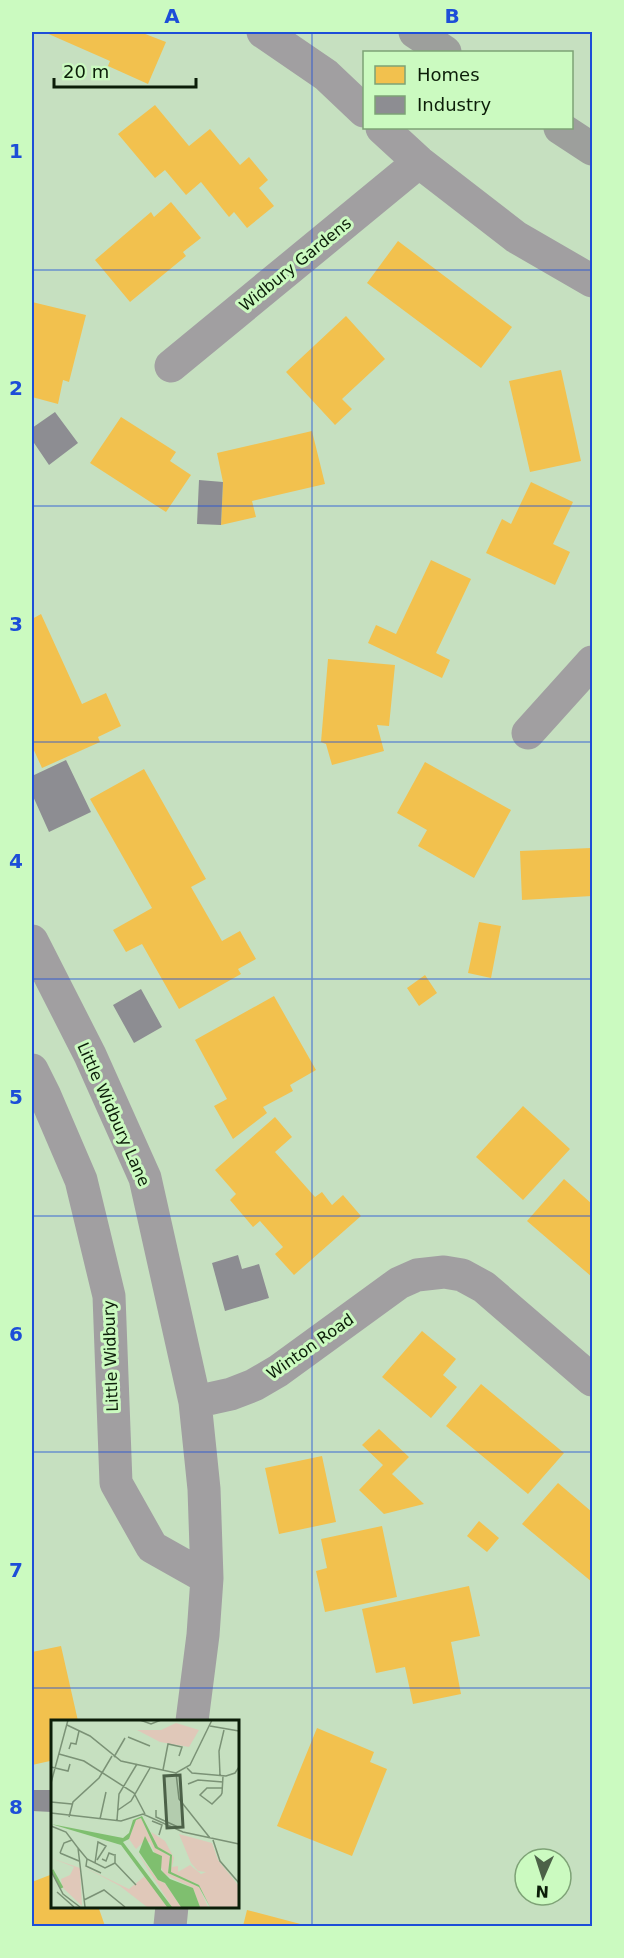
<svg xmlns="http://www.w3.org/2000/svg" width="624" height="1958" viewBox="0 0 624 1958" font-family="'DejaVu Sans',sans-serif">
<rect width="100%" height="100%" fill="#c6e0c0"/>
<path fill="#f2c14e" d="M44,32h96l26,10 -18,42 -40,-18 2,-5z
M155,105l34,41 21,-17 30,36 9,-8 19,23 -9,8 15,18 -27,22 -13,-16 -5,5 -28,-35 -15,13 -21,-25 -10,8 -37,-44z
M171,202l30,36 -18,14 3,4 -56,46 -35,-42 56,-48 3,5z
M398,241l114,86 -31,41 -114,-85z
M32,302l54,13 -17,67 -6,-2 -5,24 -26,-7z
M346,316l39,43 -43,40 10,10 -17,16 -49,-53z
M561,370l20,91 -51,11 -21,-91z
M121,417l55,35 -6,9 21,14 -25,37 -76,-49z
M312,431l13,53 -73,17 4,16 -35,8 2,-43 -6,-29z
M531,482l42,20 -20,42 17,8 -15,33 -69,-32 16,-34 9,5z
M431,560l40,19 -35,74 14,7 -8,18 -74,-35 8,-18 20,9z
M41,614l41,90 24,-11 15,33 -23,11 2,5 -58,26 -10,-22v-127z
M328,659l67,6 -6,61 -12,-1 7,26 -52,14 -6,-21 -5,-2z
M425,762l86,48 -37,68 -56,-32 9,-16 -30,-17z
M144,769l62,110 -15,8 31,54 18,-10 16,28 -18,10 3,5 -62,35 -37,-65 -16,8 -13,-22 39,-22 -62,-109z
M591,848l1,48 -70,4 -2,-49z
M479,922l22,4 -10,52 -23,-5z
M425,975l12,18 -18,13 -12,-18z
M274,996l42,74 -26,15 3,6 -30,16 4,6 -34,26 -19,-33 13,-7 -32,-59z
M523,1106l47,43 -47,51 -47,-43z
M275,1117l17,20 -17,15 40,45 7,-5 10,13 11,-10 18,21 -67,59 -19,-21 8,-7 -23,-26 -7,6 -23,-27 6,-6 -21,-24z
M564,1179l28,25v73l-65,-56z
M422,1331l34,28 -13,16 14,12 -26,31 -49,-41z
M481,1384l83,69 -36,41 -82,-68z
M379,1429l30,28 -17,17 32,30 -40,10 -25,-24 24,-25 -21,-20z
M322,1456l14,66 -57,12 -14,-66z
M558,1483l34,29v70l-70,-58z
M479,1521l20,17 -12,14 -20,-16z
M382,1526l15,71 -72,15 -9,-41 11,-3 -6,-29z
M469,1586l11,50 -29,6 10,52 -48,10 -8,-37 -29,6 -14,-64z
M61,1646l17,75h-26v45l-2,-5 -18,4v-113z
M317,1728l57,24 -4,10 17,7 -35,87 -75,-30z
M50,1875l2,8v23h46l7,20h-73v-44z
M247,1910l61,16h-65z"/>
<path fill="#8d8d92" d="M55,412l23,31 -29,22 -17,-25v-12z
M199,480l24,2 -2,43 -24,-1z
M66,760l25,52 -42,20 -17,-38v-18z
M141,989l21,38 -28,16 -21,-38z
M238,1255l4,14 17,-5 10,34 -44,13 -13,-48z
M32,1790h20v22l-20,-1z"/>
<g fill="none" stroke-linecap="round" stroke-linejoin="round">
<path stroke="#a19fa1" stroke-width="33" d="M263,32l63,43 38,36
M382,128l37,34 97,75 76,44
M171,366l248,-204
M528,733l64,-71
M32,941l58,114 55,123 50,224 9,87 3,89 -4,57 -11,86
M32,1070l13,26 36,84 28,116 7,187 36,64 55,31
M195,1402l36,-8 23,-9 24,-14 121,-88 18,-8 27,-3 18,3 22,12 108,93
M170,1926l2,-20"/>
<path stroke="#9d9f9c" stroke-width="33" d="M415,32l30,20
M560,128l32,21"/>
</g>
<path fill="none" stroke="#1d4ed8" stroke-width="1.5" stroke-opacity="0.55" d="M312,32v1894M32,270h560M32,506h560M32,742h560M32,979h560M32,1216h560M32,1452h560M32,1688h560"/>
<g text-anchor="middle" stroke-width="6" stroke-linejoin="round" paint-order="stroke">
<g font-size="16" fill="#0b1d08" stroke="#cbfac0">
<text transform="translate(295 264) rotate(-39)" y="6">Widbury Gardens</text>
<text transform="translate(114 1114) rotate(66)" y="6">Little Widbury Lane</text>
<text transform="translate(310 1346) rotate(-35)" y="6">Winton Road</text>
<text transform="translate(110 1356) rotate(-92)" y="6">Little Widbury</text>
</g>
</g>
<g transform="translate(51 1720)">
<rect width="188" height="188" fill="#c6e0c0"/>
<path d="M125,3l23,7 -10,17 -29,-5 -23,-12h24zM90,98l14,30 15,8 -2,17 31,14 9,20h-8l-7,-19 -29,-14 -14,-32h-7l-7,7 -7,-10 7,-19zM100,112l14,9 9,17 -2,9 6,-1v6l12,-7 11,9 5,-2 -8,-1 -7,-8 -12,-29 33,9 6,17 20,25v22h-28l-11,-22 -28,-13 1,-17 -14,-8zM86,132l21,28 7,3 16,24h-9zM0,138l29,10 2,38 -20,-19 -1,-8 9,-4 4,-8zM31,146l47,23 16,-13 22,31h-20l-27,-21z" fill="#e0c8b9"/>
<path d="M91,96l16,31 14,8 -1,17 28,13 11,22 -11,-20 -31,-14 2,-17 -15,-8 -14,-30 -5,2 -7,19 -6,3 49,65h-5l-46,-62 -70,-21 72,14 6,-5 4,-13zM94,116l8,16 9,4 -1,14 9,9 23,9 7,19h-19l-16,-24 -7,-3 -19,-28z" fill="#7fbf6f"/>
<path fill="none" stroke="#7fbf6f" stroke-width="3" d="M1,150l10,18"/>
<path fill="none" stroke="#7b9276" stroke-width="1.5" d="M89,0l11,4 10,-4M16,5l23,11 31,25 55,12 14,-8 22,-45M159,6l29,5M77,17l22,9M18,29l2,-6 5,1 3,-13M8,34l25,7 50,32 11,21M63,37l11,-19M0,47l17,4 2,-7M136,48l5,5 34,3 9,-3 4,-6M112,50l5,-26 14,3 -3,9M125,53l3,26 31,39M169,55l-1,-24 5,-21M0,63l17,-63M137,64l10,-4 25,2M171,68h-15l-7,7 12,9 9,-9 1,-2 1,-17M0,82l21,2M67,90l13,-9 19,-33M105,90v7l22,10M0,93l70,8 22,-7 40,18 56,12M18,97l4,-15 26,-24 13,-22M49,99l6,-27M66,100l2,-26 18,-30M101,101l10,4 -3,10M0,106l15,6 12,16 7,59M162,120l7,21 19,22M27,128l9,11 18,9 10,-5M9,133l4,-10 8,-3M9,133l19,8M64,134v9l21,22M36,139l-1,7 15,7M51,139l4,2 3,-8 5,2M44,143l3,-21 8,4 -9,14M0,151l12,23 17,13M6,172l17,15M33,180l20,-10 21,17"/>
<path fill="#4c6148" fill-opacity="0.15" stroke="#4c6148" stroke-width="3" d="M129,55l3,52 -16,1 -3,-52z"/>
<rect width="188" height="188" fill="none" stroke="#0b1d08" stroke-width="3"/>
</g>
<rect width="624" height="1958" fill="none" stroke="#cbfac0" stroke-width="66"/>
<rect x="363" y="51" width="210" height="78" fill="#cbfac0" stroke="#7ea276" stroke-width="1.5"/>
<rect x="375" y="66" width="30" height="18" fill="#f2c14e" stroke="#7ea276" stroke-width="1.5"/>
<text x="417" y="81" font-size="18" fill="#0b1d08">Homes</text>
<rect x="375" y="96" width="30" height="18" fill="#8d8d92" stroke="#7ea276" stroke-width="1.5"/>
<text x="417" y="111" font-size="18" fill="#0b1d08">Industry</text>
<g transform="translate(543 1877) rotate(183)"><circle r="28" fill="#cbfac0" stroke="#7ea276" stroke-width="1.5"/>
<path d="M0-4.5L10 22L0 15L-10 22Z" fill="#4c6148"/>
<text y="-9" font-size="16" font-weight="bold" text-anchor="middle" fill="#0b1d08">N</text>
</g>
<path d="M54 78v9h142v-9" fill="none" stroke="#0b1d08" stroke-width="3"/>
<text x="63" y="78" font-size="18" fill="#0b1d08" stroke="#cbfac0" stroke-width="4.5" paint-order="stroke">20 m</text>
<rect x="33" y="33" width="558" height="1892" fill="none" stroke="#1d4ed8" stroke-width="2"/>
<g font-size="20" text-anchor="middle" font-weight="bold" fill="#1d4ed8">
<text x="172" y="23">A</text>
<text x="452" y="23">B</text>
<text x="16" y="158">1</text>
<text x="16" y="395">2</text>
<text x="16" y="631">3</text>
<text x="16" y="868">4</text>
<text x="16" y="1104">5</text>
<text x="16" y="1341">6</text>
<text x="16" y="1577">7</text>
<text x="16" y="1814">8</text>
</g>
</svg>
